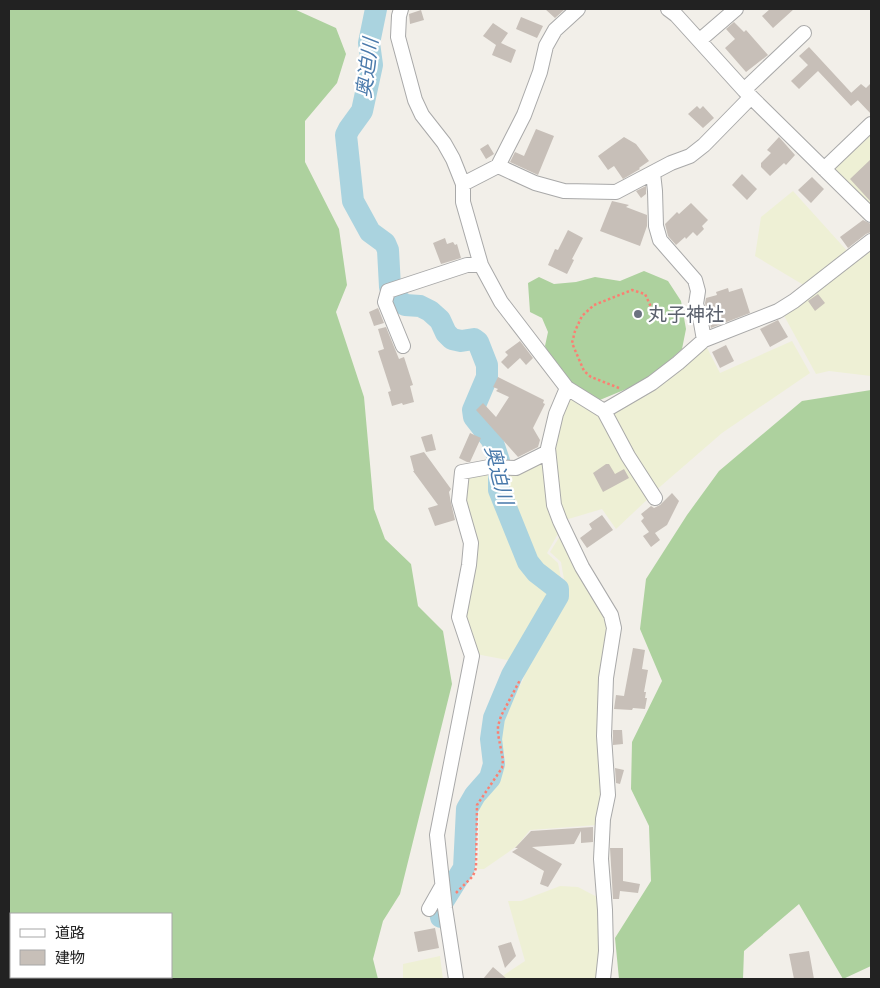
<svg xmlns="http://www.w3.org/2000/svg" width="880" height="988" viewBox="0 0 880 988" font-family="Cabin,'Noto Sans JP',sans-serif">
<rect width="100%" height="100%" fill="#f2efe9"/>
<path fill="#eef0d5" d="M871,131v77l-39,-38z
M793,191l56,62 -42,34 -52,-31 6,-39z
M871,247v129l-42,-5 -13,3 -34,-62z
M792,341l18,32 -88,60 -68,59 -46,-79 98,-67 14,27z
M575,396l22,14 53,87 -34,32 -14,-20 -37,11 -6,-6 -6,-75 14,-41z
M543,460l16,72 -12,21 11,10 3,15 -1,6 -3,-7h-3l-15,-12 -18,-45 -15,-29 -3,-20z
M498,470v19l29,73 8,10 21,17 1,5 -3,7 -36,61 -42,-8 -10,-31 -1,-21 6,-24 5,-11v-25l-11,-43 2,-20 11,-7z
M560,536l49,89 -6,168 -6,32 -67,5 -13,16 -33,23h-7l2,-16v-46l25,-38 1,-10 -6,-26 1,-10 23,-43 9,-29 25,-38 8,-28 -4,-23 -11,-10z
M560,886l18,1 21,11 1,81h-102l27,-18 -17,-60h13z
M440,956l3,23h-40v-15z"/>
<path fill="#add19e" fill-rule="evenodd" d="M9,9h285l42,19 10,26 -9,29 -32,38v41l34,67 8,56 -11,27 28,85 10,112 11,30 26,25 7,42 25,25 9,53 -52,210 -17,27 -10,38 5,20h-369zM11,914h160v63h-160z
M644,271l24,10 13,20 5,28 -4,20 -34,31 -53,22 -11,-4 -27,-29 -12,-23 3,-14 -6,-14 -12,-6 -2,-29 11,-6 15,7 22,-2 19,-5 25,4z
M871,390v576l-28,13 -44,-75 -55,47 -1,28h-124l-4,-41 36,-57 -2,-55 -18,-37 1,-47 30,-61 -22,-52 6,-50 41,-64 32,-44 83,-70z"/>
<g fill="none" stroke-linecap="round" stroke-linejoin="round">
<path stroke="#aad3df" stroke-width="22" d="M376,9l-7,34 3,22 -10,46 -13,18 -3,6 7,66 17,31 15,11 3,7 2,37 7,12 8,6 15,1 10,5 10,9 6,13 6,6 9,2 13,-2 4,3 9,23v12l-14,33 1,7 18,23 7,21v29l29,72 8,10 22,17v7l-46,79 -18,43 -3,21 3,25 -4,14 -15,17 -8,14 -3,59 -25,40 2,9"/>
</g>
<path fill="#c7bfb8" d="M545,9h20l-10,9z
M770,9h24l-21,19 -11,-12z
M421,10l3,10 -14,4 -1,-10z
M521,17l22,9 -6,12 -21,-9z
M734,22l10,10 2,-2 22,25 -22,17 -21,-24 10,-9 -9,-10z
M493,23l15,10 -7,10 15,7 -5,13 -19,-8 4,-10 -13,-9z
M809,47l49,53 -7,6 -33,-35 -19,18 -8,-8 17,-16 -9,-9z
M871,83v31l-20,-21 10,-9 5,4z
M697,106l3,3 3,-3 11,12 -11,10 -15,-14z
M536,129l18,7 -16,39 -28,-13 5,-10 9,4z
M624,137l12,7 13,17 -10,7 1,1 -17,10 -9,-13 -6,4 -10,-14z
M779,137l16,18 -9,10 -2,-2 -14,13 -9,-9v-4l10,-10 -4,-3z
M488,144l6,10 -8,5 -6,-10z
M871,159v43l-21,-23z
M742,174l15,15 -10,11 -15,-15z
M812,177l12,12 -13,14 -13,-13z
M646,186v8l-5,4 -5,-7z
M612,201l17,4 -3,2 21,8v11l-7,20 -40,-15z
M691,203l17,17 -6,6 2,3 -7,7 -4,-4 -7,7 -1,-2 -9,8 -8,-9 -3,-12 12,-12 2,2z
M863,220l8,4v8l-5,2 -18,14 -8,-11z
M568,230l15,8 -11,21 2,1 -7,14 -19,-9 7,-16 3,1z
M445,238l2,6 6,-2 2,3 2,-1 4,14 -20,6 -8,-21z
M728,288l1,4 13,-4 8,25 -39,15 -6,-25 1,-5 11,-3 -1,-3z
M818,294l7,9 -10,8 -7,-10z
M378,308l6,15 -10,3 -5,-14z
M778,320l10,17 -18,10 -10,-18z
M386,327l13,32 5,-2 9,28 -3,1 4,16 -11,3 -1,-2 -10,3 -4,-14 3,-1 -13,-40 6,-2 -6,-20z
M520,341l13,17 -7,7 -6,-7 -12,11 -7,-7 7,-7 -3,-3z
M726,345l8,16 -14,7 -8,-16z
M498,377l46,23 -1,3 2,1 -12,24 7,12 -2,7 -20,10 -42,-47 7,-7 13,14 13,-20 -13,-6 2,-2 -5,-2z
M470,433l11,5 -11,24h-3l-8,-4z
M432,434l4,16 -10,2 -5,-15z
M424,452l27,37 -2,3 2,11 4,17 -20,6 -7,-18 10,-3 -25,-34h1l-4,-15z
M606,464h3l6,10 9,-5 5,9 -26,14 -10,-19z
M672,493l7,8 -12,24 -12,8 5,7 -9,7 -8,-11 6,-4 -8,-11 3,-3 -3,-4 10,-8 3,2 6,-3z
M602,515l11,15 -26,18 -7,-10 12,-9 -3,-5z
M633,648l12,2 -3,19 6,1 -4,22h2l-1,6h2l-2,11 -12,-1 -1,2 -18,-1 2,-14 8,1z
M613,730h9l1,14 -10,1z
M615,768l9,2 -4,14 -4,-1z
M593,827v15l-12,1v-12l-7,13 -42,3 30,17 -14,23 -8,-3 4,-13 -32,-19 6,-4h-3l16,-17z
M610,848h13v33l17,3 -2,9 -18,-2 -1,8h-6z
M435,928l4,20 -21,4 -4,-20z
M511,942l5,14 -11,12 -7,-22z
M809,951l5,28h-20l-5,-25z
M493,967l14,12h-24z"/>
<g fill="none" stroke-linecap="round" stroke-linejoin="round">
<g stroke="#a9a9a9" stroke-width="16">
<path id="minor" d="M401,9l-2,7 -1,21 17,63 7,15 22,28 9,16 10,25v18l18,63 20,37 66,86 37,23 48,-28 26,-20 26,-23 74,-29 16,-10 77,-60
M668,9l8,6 68,75 127,125
M700,40l36,-31
M744,90l60,-57
M498,166l37,17 29,8 52,1 55,-29 19,-7 14,-11 47,-48
M824,169l47,-45
M653,173l2,18 1,35 4,14 35,40 3,11 -2,13 4,13 4,23
M463,184l35,-18 26,-51 16,-43 6,-26 9,-16 23,-21
M403,346l-18,-44 3,-11 79,-26h14
M567,388l-11,26 -8,34 6,57 6,16 22,46 29,48 3,13 -8,50 -2,58 4,59 -5,24 -2,40 4,51 1,41 -3,28
M604,411l24,45 27,42
M429,909l13,-23
M456,979l-11,-71 -8,-73 35,-179 -13,-39 10,-52 2,-22 -12,-42 3,-29 27,-5 27,1 32,-16"/>
</g>
<path stroke="#fa8072" stroke-width="2.5" stroke-dasharray="2.5 2.5" stroke-linecap="butt" d="M619,388l-28,-11 -7,-6 -12,-28 3,-12 7,-15 12,-11 38,-15 13,4 6,13
M456,893l17,-17 3,-8 1,-63 25,-37 1,-8 -5,-26v-8l3,-10 19,-36"/>
<use href="#minor" stroke="#fff" stroke-width="14"/>
</g>
<circle fill="#6b7280" stroke="#fff" stroke-width="2" cx="638" cy="314" r="5"/>
<g text-anchor="middle" stroke-width="4.5" stroke-linejoin="round" paint-order="stroke">
<g font-size="19" fill="#5b616d" stroke="#fff" text-anchor="start">
<text x="648" y="321">丸子神社</text>
</g>
<g font-size="20" font-style="italic" fill="#4a7aab" stroke="#fff">
<text transform="translate(367 68) rotate(-83)" y="7">奥迫川</text>
<text transform="translate(499 475) rotate(76)" y="7">奥迫川</text>
</g>
</g>
<rect width="880" height="988" fill="none" stroke="#222222" stroke-width="20"/>
<rect x="10" y="913" width="162" height="65" fill="#ffffff" stroke="#a7a7a7"/>
<rect x="20" y="929" width="25" height="8" fill="#ffffff" stroke="#a7a7a7"/>
<text x="55" y="938" font-size="15" fill="#222222">道路</text>
<rect x="20" y="950" width="25" height="15" fill="#c7bfb8" stroke="#a7a7a7"/>
<text x="55" y="963" font-size="15" fill="#222222">建物</text>
</svg>
